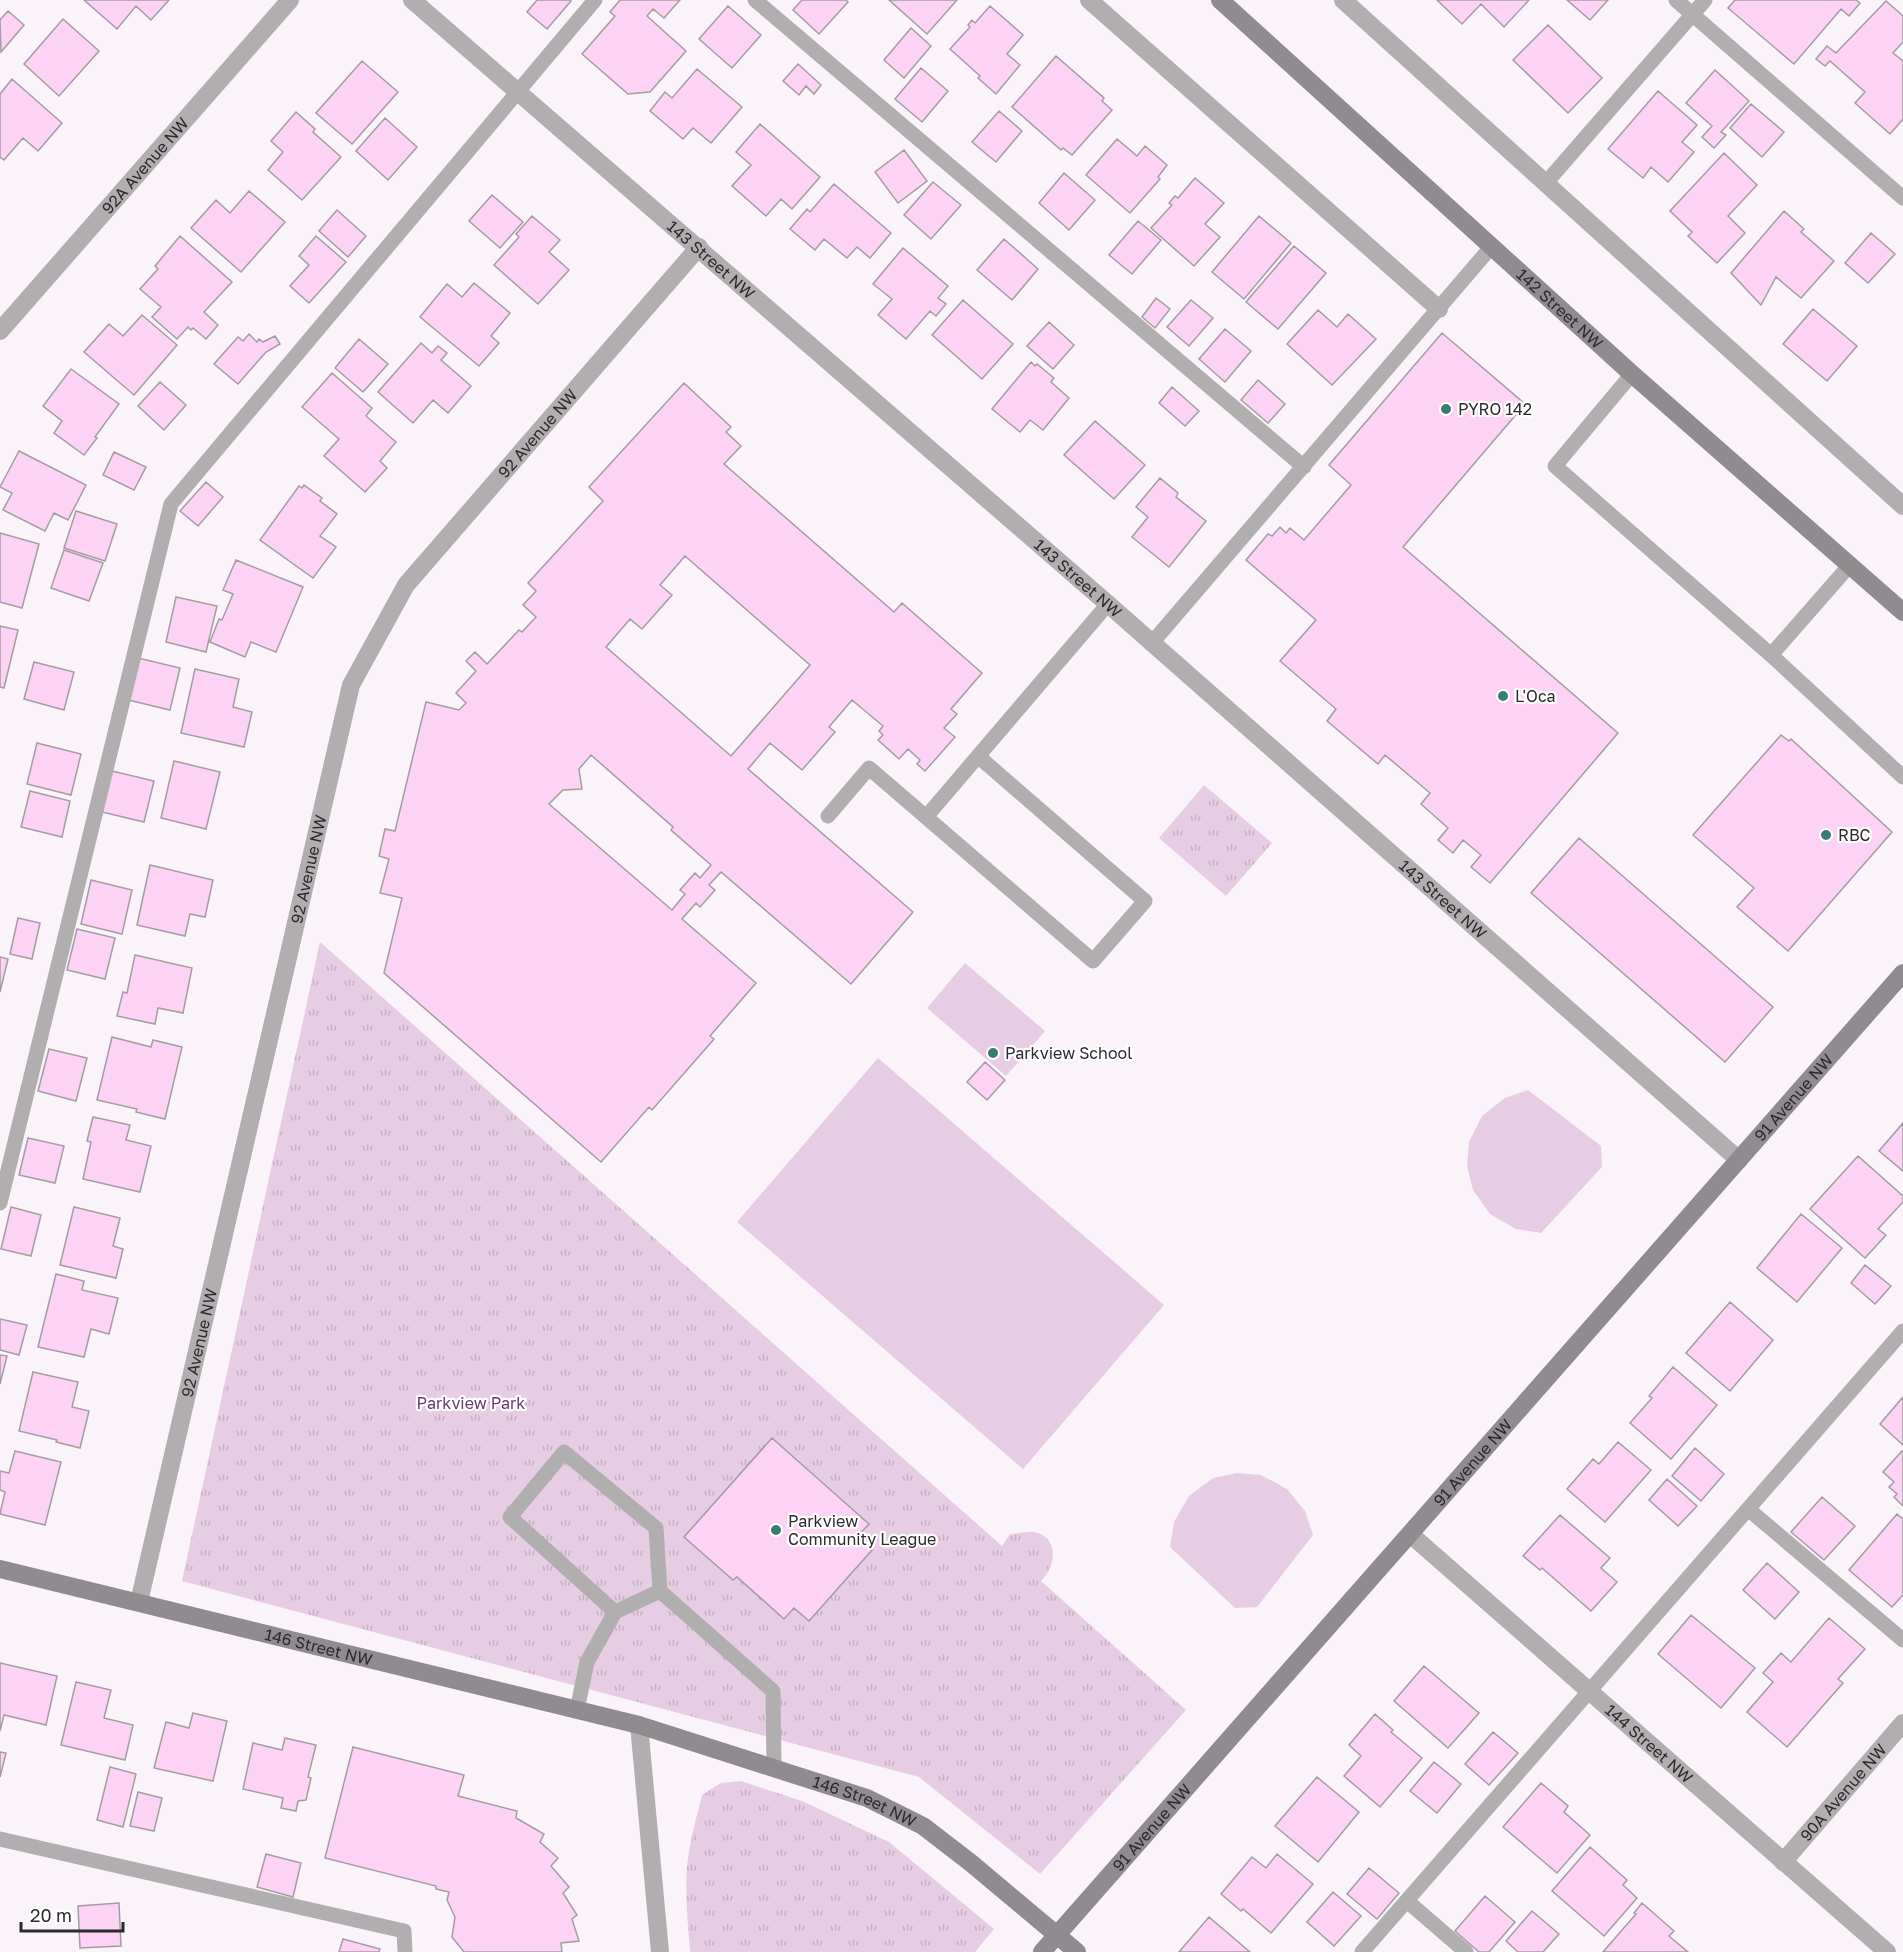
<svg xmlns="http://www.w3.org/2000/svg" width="1903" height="1952" viewBox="0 0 1903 1952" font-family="'Golos Text',sans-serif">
<defs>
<pattern id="park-tufts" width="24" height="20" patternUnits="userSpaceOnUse" patternTransform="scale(1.5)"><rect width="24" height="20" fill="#e7cde3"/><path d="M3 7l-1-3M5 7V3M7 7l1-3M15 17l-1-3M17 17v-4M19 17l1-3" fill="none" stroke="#c6b0c3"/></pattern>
</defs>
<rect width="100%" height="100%" fill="#faf3f9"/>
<path fill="#e7cde3" d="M965,963l80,68 -39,45 -79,-68z
M878,1058l286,247 -141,164 -286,-247z
M1528,1090l73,56 1,21 -61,66 -25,-4 -26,-15 -17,-24 -6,-24 2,-24 13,-26 23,-18z
M1237,1473l24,2 26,14 18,22 8,24 -56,72 -22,1 -65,-61 4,-25 15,-26 24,-18z"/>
<path fill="url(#park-tufts)" d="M1204,785l68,58 -46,53 -67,-58z
M320,942l682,604 8,-12c7,0 17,-3 24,-2 26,5 22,35 7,49l145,129 -146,164 -121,-97 -737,-196z
M741,1781l61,20 87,41 105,87 -19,23h-285c-2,-28 -5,-56 -3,-84 2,-24 9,-49 15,-73l19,-12z"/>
<path fill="#fcd2f5" stroke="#a39da2" stroke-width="1.5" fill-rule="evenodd" d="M84,0h85l-18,20 -15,-14 -19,23z
M537,0h33l1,1 -24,28 -20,-17z
M620,0h60l-16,18 -11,-9 -6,7 39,35 -36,41 -22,2 -46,-40 33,-38 -5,-4z
M802,0h44l2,2 -29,32 -26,-24z
M889,0h68l-30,34z
M1437,0h92l-25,27 -23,-23 -19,20z
M1567,0h41l-18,20z
M1735,0h121l4,3 -11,13 -8,-7 -47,55 -66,-56z
M1886,1l17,15v26l-10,11 10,8v58l-13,15 -35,-31 10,-11 -35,-31 -5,5 -9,-7 11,-13 9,7z
M728,6l33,29 -29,33 -33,-29z
M990,6l33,29 -16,19 13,11 -24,29 -18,-16 2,-2 -30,-27 20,-22 -2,-2 4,-5 3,3z
M8,11l16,14 -23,27 -1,-32z
M63,19l36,32 -40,45 -35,-32z
M1548,25l54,53 -34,35 -55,-53z
M911,28l20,18 -27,32 -20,-18z
M1056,56l48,42 -2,3 10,9 -40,45 -9,-7 -2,2 -49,-43z
M362,61l36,31 -46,52 -36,-31z
M798,64l23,21 -7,9 -8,-8 -7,9 -16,-14z
M921,68l27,23 -26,31 -27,-23z
M697,69l45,38 -31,36 -18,-15 -10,11 -33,-28 15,-19 7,6z
M1715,70l34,31 -28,31 5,3 -12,13 -12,-11 10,-11 -26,-23z
M12,79l50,44 -24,28 -15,-13 -19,22 -4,-3v-63z
M1658,91l39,34 -15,17 12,10 -26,30 -17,-15 -8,11 -35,-29z
M1751,104l33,28 -22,25 -32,-29z
M999,111l23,20 -26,31 -24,-20z
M296,112l19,17 -2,3 28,25 -39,43 -34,-30 15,-18 -12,-11z
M385,118l32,29 -29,33 -32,-29z
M760,124l60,53 -28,32 -11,-10 -15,17 -34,-30 19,-21 -15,-13z
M1117,139l20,17 8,-10 22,19 -9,12 2,2 -30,34 -44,-38z
M904,150l23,31 -29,22 -23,-31z
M1724,153l33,32 -29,31 17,17 -28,30 -29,-27 4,-4 -22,-21z
M1064,173l31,27 -26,30 -30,-27z
M1195,178l29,25 -19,21 15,13 -26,29 -43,-38 21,-23 -3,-2 6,-7 3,2z
M933,182l28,23 -30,34 -27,-24z
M834,184l57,49 -21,25 -13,-11 -10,11 -23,-19 -9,11 -25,-21 17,-20 3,3z
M249,191l36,31 -44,50 -50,-44 25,-28 14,13z
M492,195l31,27 -23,26 -31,-27z
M337,210l29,26 -18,21 -29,-26z
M1784,211l20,18 -3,3 33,29 -33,37 -25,-21 -15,28 -30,-32z
M532,216l28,24 -11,12 20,18 -31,34 -44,-39 25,-28 -3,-3z
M1259,216l32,27 -47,56 -32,-27z
M1138,221l23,19 -29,34 -23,-19z
M1871,233l24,21 -27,29 -23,-20z
M180,236l52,46 -28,30 14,13 -12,14 -13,-11 -2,2 -3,-3 -11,12 -25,-22 9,-10 -21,-18 18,-20 -3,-3z
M316,236l30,26 -37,41 -19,-17 19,-21 -10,-9z
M1004,239l34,30 -26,31 -35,-30z
M1294,246l32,27 -48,56 -32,-27z
M903,248l45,38 -10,12 8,6 -10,12 -6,-5 -24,28 -28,-24 14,-16 -19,-15z
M474,283l36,30 -19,23 8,7 -20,23 -59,-49 27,-33 15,13z
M1156,298l14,11 -15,19 -13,-11z
M963,300l50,44 -31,35 -50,-44z
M1191,300l22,18 -24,28 -22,-19z
M1813,309l44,37 -30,35 -44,-37z
M1318,310l19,17 11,-13 28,25 -44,46 -45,-41z
M142,315l35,30 -43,50 -50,-43 25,-28 14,12z
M1049,322l25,23 -21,24 -26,-23z
M1225,329l26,22 -26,31 -26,-23z
M1442,333l83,71 -122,143 215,186 -128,150 -19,-16 10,-12 -18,-15 -10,13 -15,-13 10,-12 -27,-24 9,-11 -45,-38 -7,9 -51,-43 9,-12 -56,-48 36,-41 -70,-60 22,-26 4,2 8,-9 6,6 4,-5 14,12 47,-55 -22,-20z
M249,334l8,8 2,-3 4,3 12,-6 5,8 -14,8 -28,32 -24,-20 24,-27 5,4z
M359,339l29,25 -25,28 -28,-24z
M421,343l11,10 6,-7 9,7 -6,7 30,26 -23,27 -15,-13 -20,23 -35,-31z
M1031,362l4,4 2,-2 17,14 -3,4 18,16 -26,32 -13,-10 -10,12 -28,-23z
M71,369l48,35 -24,33 2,1 -13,17 -30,-22 8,-12 -19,-15z
M332,373l40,35 -6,8 30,26 -16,19 7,7 -22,24 -41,-36 15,-17 -37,-32z
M1258,380l27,24 -17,19 -27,-23z
M160,382l26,23 -22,25 -26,-24z
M684,383l47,44 -5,5 15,14 -17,18 170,148 8,-9 80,70 -31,36 6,5 -13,14 11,9 -30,34 -8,-7 3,-4 -12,-11 -9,10 -21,-19 5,-5 -4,-4 4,-5 -31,-26 -23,27 6,5 -33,38 -32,-27 -22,26 165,143 -62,72 -130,-112 -12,13 6,5 -15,17 -4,-4 -14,16 74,64 -46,53 4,3 -62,71 -3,-3 -48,55 -217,-189 18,-75 -22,-5 9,-34 -10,-3 6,-27 10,2 31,-129 33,8 7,-7 -10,-10 20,-22 -10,-10 9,-9 12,12 32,-34 3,2 14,-15 -13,-12 13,-14 -8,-8 75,-82 -14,-14zM685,556l125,109 -79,91 -125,-109 24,-28 12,10 30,-34 -12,-10zM591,755l82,72 -2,3 40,35 -11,13 -5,-5 -15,17 5,4 -13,16 -123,-106 14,-14 19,-1 -3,-20z
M1172,387l27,24 -14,15 -26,-23z
M1095,421l50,44 -31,34 -50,-44z
M19,451l67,34 -18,35 -14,-7 -9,18 -42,-21 9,-17 -12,-6z
M114,452l32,15 -12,23 -31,-15z
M1160,478l18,15 -2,4 30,24 -37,46 -37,-30 16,-20 -12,-10z
M206,482l17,15 -25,29 -18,-15z
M304,485l18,13 -2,3 17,13 -17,22 16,11 -23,31 -53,-38 39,-54 3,2z
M76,511l41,13 -12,37 -41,-13z
M0,533l39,11 -17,64 -22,-6z
M64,550l39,13 -14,38 -38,-13z
M236,560l67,27 -27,65 -25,-10 -6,15 -35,-15 9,-23 3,1 11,-26 -10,-4z
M176,597l41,9 -11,46 -40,-10z
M0,626l18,4 -14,58 -4,-1z
M138,658l42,10 -10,42 -42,-10z
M34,662l40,10 -10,38 -40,-11z
M195,669l44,10 -6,28 19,5 -8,35 -63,-14z
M1781,735l8,6 2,-2 101,93 -104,119 -51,-44 17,-19 -61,-53z
M37,743l44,11 -10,41 -44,-11z
M174,761l46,11 -14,57 -45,-11z
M112,771l42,10 -10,41 -42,-10z
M30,791l40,10 -8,36 -41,-10z
M1579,838l194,169 -48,55 -194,-169z
M150,865l63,15 -8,37 -15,-3 -5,22 -48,-11z
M91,880l41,10 -10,44 -41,-10z
M18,918l22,5 -8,36 -22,-5z
M77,929l38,9 -10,41 -38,-9z
M135,955l57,13 -9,45 -25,-5 -3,16 -38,-8 6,-24 4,1z
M0,957l8,2 -8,33z
M112,1037l39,10 2,-7 29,7 -17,72 -29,-7 1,-3 -40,-9z
M49,1049l38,9 -11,43 -38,-10z
M985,1062l20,18 -18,20 -20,-18z
M93,1117l37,8 -4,15 25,6 -11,46 -57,-13 8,-37 -4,-1z
M1903,1123v48l-24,-20z
M28,1138l36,8 -9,37 -36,-8z
M1858,1156l45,40v6l-25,27 8,6 -21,23 -55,-49z
M11,1207l30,8 -10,41 -30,-7z
M74,1207l46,11 -7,28 10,3 -7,29 -56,-13z
M1801,1214l41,34 -45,54 -40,-34z
M1865,1265l26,21 -16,18 -24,-21z
M56,1274l28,7 -2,9 36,8 -9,36 -18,-5 -7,28 -46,-10z
M1730,1302l43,38 -43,51 -44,-38z
M0,1319l27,6 -8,30 -19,-5z
M0,1355l7,1 -7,28z
M1673,1367l44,38 -46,54 -41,-36 22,-25 -3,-2z
M33,1372l45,10 -6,25 17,4 -9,37 -24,-6 1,-2 -38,-9z
M1903,1397v48l-23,-21z
M772,1438l97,86 -12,13 15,13 -63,71 -15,-13 -10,11 -47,-42 -4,3 -49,-43z
M1618,1442l33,28 -46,52 -38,-33 26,-30 6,5z
M1695,1448l29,26 -23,27 -29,-25z
M15,1451l46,11 -16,63 -45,-11 5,-22 -5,-2v-19l9,2z
M1902,1451l1,1v54l-9,-9 3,-3 -8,-7 5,-5 -11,-10z
M1667,1479l30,27 -19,20 -29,-26z
M1822,1497l33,29 -31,34 -33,-28z
M1897,1514l6,5v76l-11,12 -43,-37z
M1560,1515l50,43 -9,10 16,14 -26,29 -49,-43 -2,2 -17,-14z
M1767,1563l32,29 -24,27 -32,-29z
M1691,1615l64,53 -34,40 -63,-54z
M1829,1618l36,31 -27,30 5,4 -56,64 -40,-35 26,-30 -10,-9 18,-20 10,9z
M0,1663l57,13 -11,49 -42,-10 -4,16z
M1424,1666l55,47 -31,35 -54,-47z
M76,1682l35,8 -7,28 29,7 -8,35 -64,-15z
M193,1713l34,8 -14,60 -59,-13 12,-46 23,6z
M1375,1714l18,16 -2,2 31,26 -42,49 -36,-31 17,-20 -12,-11z
M1493,1732l25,21 -29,32 -24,-21z
M285,1738l31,7 -8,32 3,1 -5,22 -8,1 -2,10 -15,-3 2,-10 -40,-9 10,-46 29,7z
M353,1747l111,28 -6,21 59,15 -1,7 28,16 -4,8 18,16 -7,8 18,21 -6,6 14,22 -5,4 7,22 -18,2 1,9h-98l-12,-15 3,-20 -8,-17 2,-8 -13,-3v-3l-111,-28z
M0,1752l6,1 -6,24z
M1434,1762l27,22 -24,29 -27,-22z
M110,1767l26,7 -13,53 -26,-7z
M1317,1777l42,35 -41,50 -43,-36z
M1541,1783l27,23 -4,6 26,23 -33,38 -54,-46z
M138,1792l24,6 -8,33 -24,-5z
M1590,1847l37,33 -4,5 14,13 -33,38 -52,-45z
M266,1854l35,9 -8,34 -36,-10z
M1277,1854l36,30 -42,49 -28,-24 -2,2 -20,-17 31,-37 14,11z
M1369,1868l30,25 -22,26 -30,-25z
M1333,1892l28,24 -27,30 -27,-24z
M1485,1896l30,26 -26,30h-10l-24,-21z
M119,1903l2,43 -41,2 -2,-42z
M1642,1903l32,28 -5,5 19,16h-85l33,-38 -2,-1z
M1532,1911l27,23 -16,18h-25l-12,-11z
M1209,1917l41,35h-71z
M343,1939l37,10 -1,3h-40z"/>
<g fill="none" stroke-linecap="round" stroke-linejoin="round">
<path stroke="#b1aeb0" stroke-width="15" d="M755,0l549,467
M1676,0l227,198
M1545,184l160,-184
M1632,374l-77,92 216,189 132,122
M1151,644l341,-398
M1771,655l78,-89
M979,757l166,144 -52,60 -167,-144 182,-213
M828,816l41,-48 57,49
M0,1203l171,-699 424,-504
M1748,1509l155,131
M615,1612l-105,-95 54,-65 92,76 4,63
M577,1710l10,-48 28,-50 45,-21 113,100 1,77
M0,1839l404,92 1,21
M1407,1901l59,51
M1362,1952l541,-621"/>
<g stroke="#b1aeb0" stroke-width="18">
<path id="s1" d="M412,0l696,604 631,556"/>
<path d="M1089,0l350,309"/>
<path d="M1343,0l560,506"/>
<path id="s2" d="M0,331l290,-331"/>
<path id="s3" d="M1410,1534l477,418"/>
<path id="s4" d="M139,1602l212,-917 55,-100 293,-338"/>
<path d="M639,1725l21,227"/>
<path id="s5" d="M1783,1862l120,-139"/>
</g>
<g stroke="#8f8b8f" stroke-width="18">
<path id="s6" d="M1220,0l412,374 271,238"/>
<path id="s7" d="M0,1569l639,156 228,73 56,28 48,37 106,89"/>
<path id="s8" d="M1042,1952l861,-979"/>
</g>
</g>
<g fill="#397d72" stroke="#fff" stroke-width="2">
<circle cx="1446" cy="409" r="6"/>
<circle cx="1503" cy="696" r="6"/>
<circle cx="1826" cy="835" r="6"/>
<circle cx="993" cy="1053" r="6"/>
<circle cx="776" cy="1530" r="6"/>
</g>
<g text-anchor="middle" stroke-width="4.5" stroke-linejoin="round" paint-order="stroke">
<g font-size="16" fill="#2c2a2c" stroke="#fff">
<text dy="6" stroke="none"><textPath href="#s2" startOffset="220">92A Avenue NW</textPath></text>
<text dy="6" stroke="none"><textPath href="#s1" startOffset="396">143 Street NW</textPath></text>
<text dy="6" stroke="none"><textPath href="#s6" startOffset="459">142 Street NW</textPath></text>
<text dy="6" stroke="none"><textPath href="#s4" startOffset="1256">92 Avenue NW</textPath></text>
<text dy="6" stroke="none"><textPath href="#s1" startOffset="882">143 Street NW</textPath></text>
<text dy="6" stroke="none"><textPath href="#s4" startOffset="752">92 Avenue NW</textPath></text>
<text dy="6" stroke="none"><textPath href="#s1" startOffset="1368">143 Street NW</textPath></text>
<text dy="6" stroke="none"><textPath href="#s8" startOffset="1138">91 Avenue NW</textPath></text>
<text dy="6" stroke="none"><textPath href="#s4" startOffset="266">92 Avenue NW</textPath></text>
<text dy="6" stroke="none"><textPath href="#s8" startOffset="652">91 Avenue NW</textPath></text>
<text dy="6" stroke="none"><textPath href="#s7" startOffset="328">146 Street NW</textPath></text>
<text dy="6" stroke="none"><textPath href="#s3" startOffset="318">144 Street NW</textPath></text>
<text dy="6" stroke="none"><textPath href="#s5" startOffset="92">90A Avenue NW</textPath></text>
<text dy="6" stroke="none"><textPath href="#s7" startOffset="896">146 Street NW</textPath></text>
<text dy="6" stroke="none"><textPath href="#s8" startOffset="166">91 Avenue NW</textPath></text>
</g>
<g font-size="16" fill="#2c2a2c" stroke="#fff" text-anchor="start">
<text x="1458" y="415">PYRO 142</text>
<text x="1515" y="702">L'Oca</text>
<text x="1838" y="841">RBC</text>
<text x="1005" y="1059">Parkview School</text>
<text x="788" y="1527">Parkview<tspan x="788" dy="18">Community League</tspan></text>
</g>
<g font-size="16" fill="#6d3a67" stroke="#fff">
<text x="471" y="1409">Parkview Park</text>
</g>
</g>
<path d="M21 1922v9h102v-9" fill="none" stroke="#2c2a2c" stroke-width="3"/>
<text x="30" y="1922" font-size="18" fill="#2c2a2c" stroke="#ffffff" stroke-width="4.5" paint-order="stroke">20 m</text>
</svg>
